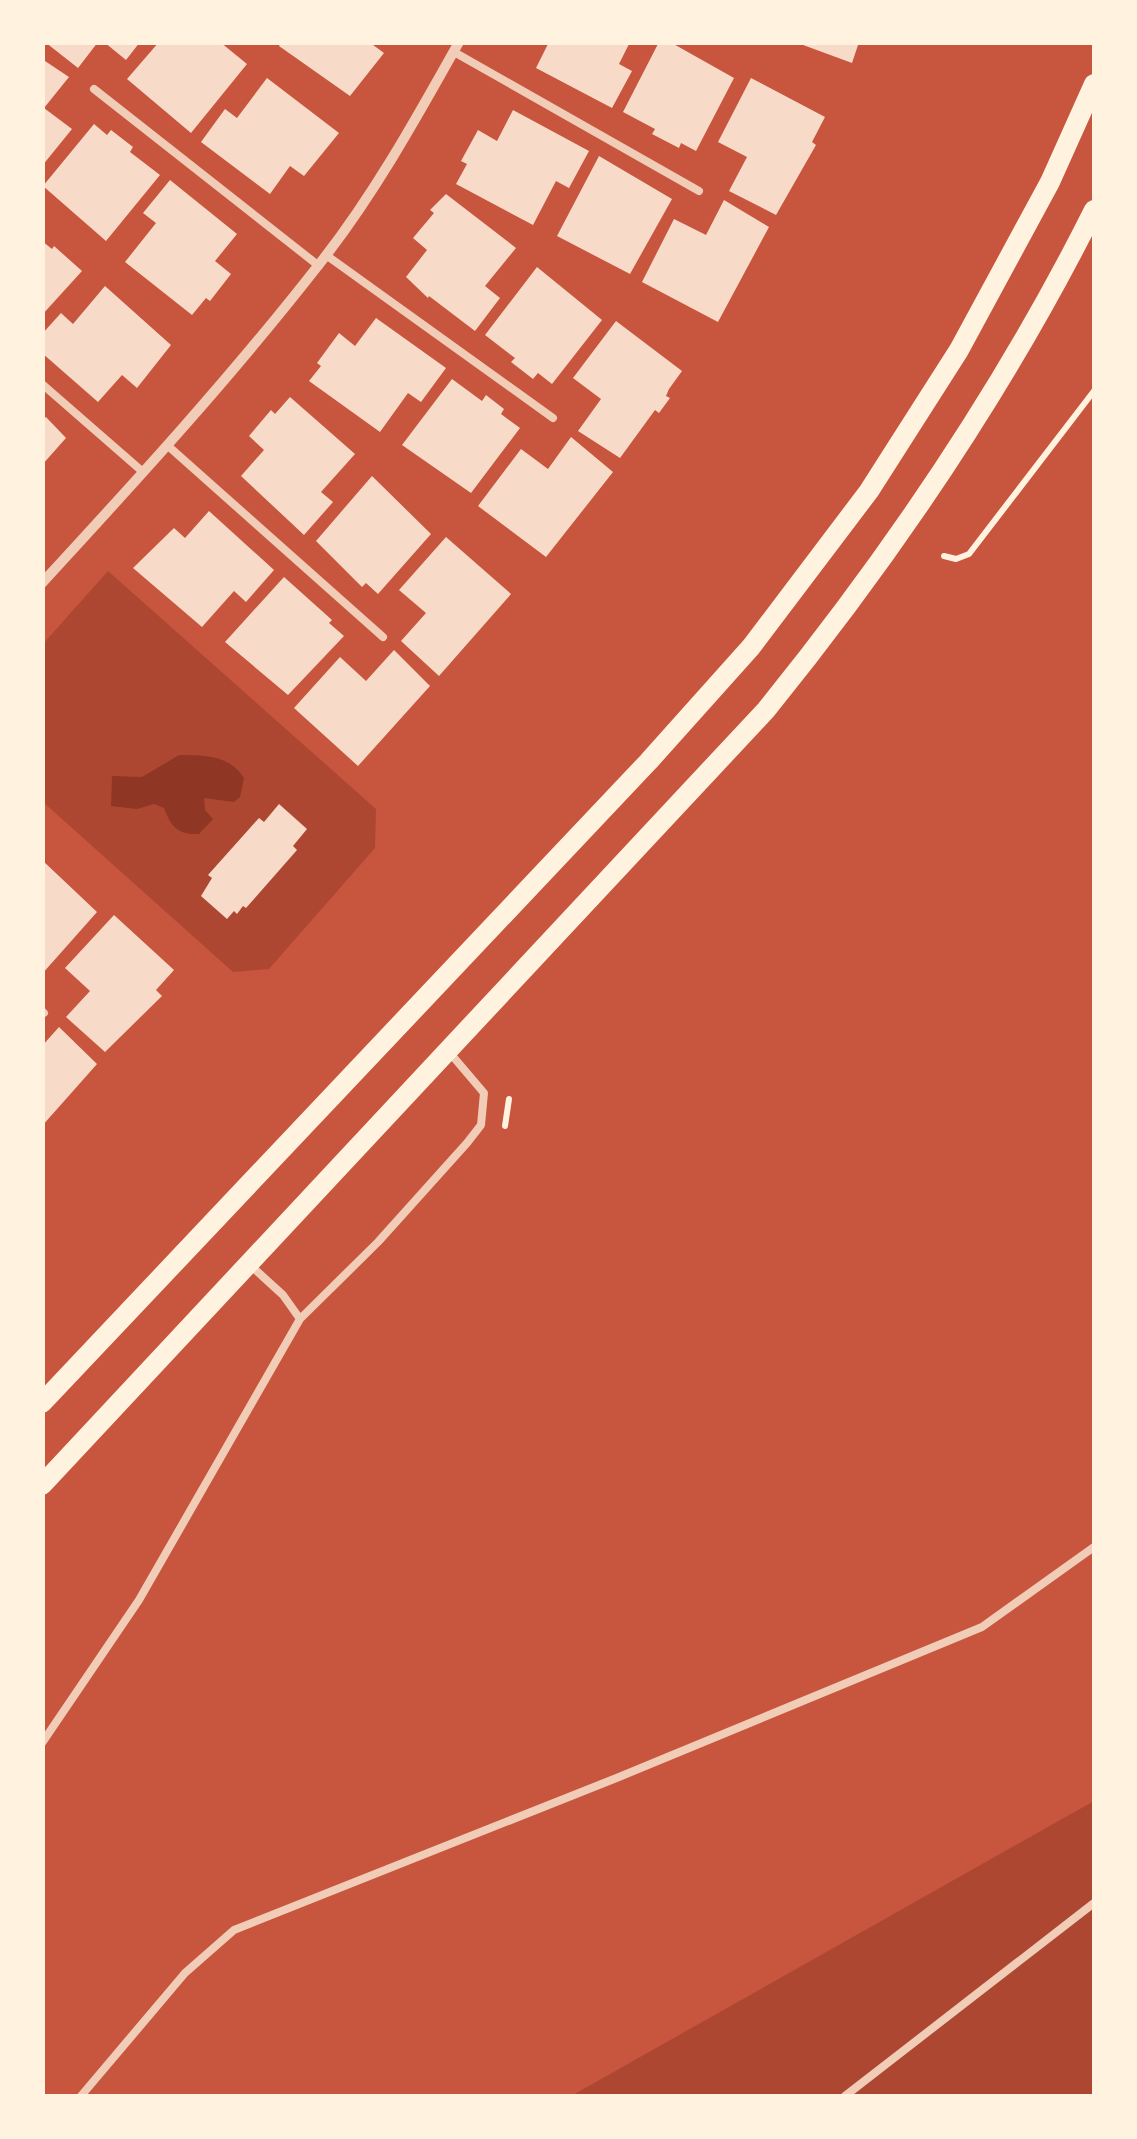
<svg xmlns="http://www.w3.org/2000/svg" width="1137" height="2139" viewBox="0 0 1137 2139" font-family="'Golos Text',sans-serif">
<rect width="100%" height="100%" fill="#c8553d"/>
<path fill="#ae4732" d="M108,571l268,238 -1,39 -106,121 -36,3 -190,-170v-158z
M1094,1801v295h-523z"/>
<path fill="#8f3625" d="M179,755c26,0 50,0 65,23l-4,19 -6,5 -30,-4 1,12 8,9 -14,15c-21,1 -28,-7 -35,-26l-10,-4 -17,5 -26,-3 1,-30 30,1z"/>
<path fill="#f7dbc8" d="M45,42h53l-20,26z
M104,42h36l-14,18z
M159,42h61l27,22 -56,69 -64,-54z
M281,42h88l15,11 -34,43 -71,-50z
M549,42h81l-11,22 13,7 -20,37 -76,-40z
M659,42h11l64,36 -38,73 -15,-8 -2,5 -27,-14 3,-5 -32,-17z
M795,42h64l-7,21z
M42,59l27,18 -25,31 28,21 -30,37z
M267,78l72,55 -35,43 -14,-10 -20,28 -69,-52 24,-33 12,9z
M751,78l74,39 -13,25 4,3 -40,70 -47,-24 18,-34 -29,-15z
M513,110l76,41 -20,37 -13,-7 -23,44 -77,-41 11,-20 -6,-3 17,-31 19,11z
M94,124l13,11 4,-5 22,17 -3,5 30,23 -54,66 -63,-55z
M599,156l73,43 -42,75 -73,-38z
M170,180l67,54 -22,27 16,13 -21,27 -4,-3 -14,17 -67,-53 31,-39 -13,-10z
M446,194l70,54 -31,38 15,12 -25,33 -46,-35 -1,2 -22,-21 21,-27 -14,-12 21,-25 -4,-3z
M724,200l45,27 -51,95 -76,-40 32,-63 32,16z
M42,241l10,8 2,-3 28,25 -40,44z
M537,267l65,53 -50,64 -14,-11 -5,6 -22,-17 4,-4 -30,-23z
M105,286l66,59 -34,43 -15,-13 -24,27 -56,-49v-19l19,-21 12,11z
M376,318l70,50 -25,34 -13,-9 -28,39 -71,-51 12,-15 -4,-3 22,-30 16,13z
M616,321l66,50 -13,18 -3,7 4,2 -11,15 -4,-3 -35,48 -42,-27 23,-32 -28,-21z
M452,379l30,22 4,-6 18,14 -3,5 19,14 -49,65 -69,-48z
M290,397l65,57 -34,38 12,10 -29,33 -63,-59 23,-26 -15,-14 22,-26 4,4z
M46,417l20,21 -24,27v-45z
M571,437l42,35 -67,85 -68,-51 43,-57 27,20z
M372,476l59,58 -53,60 -12,-11 -4,4 -46,-46z
M209,511l65,59 -28,32 -12,-11 -32,36 -69,-59 41,-40 11,10z
M446,537l65,57 -72,82 -38,-35 25,-28 -27,-23z
M284,577l48,43 -3,3 15,13 -56,59 -63,-53z
M394,650l36,36 -72,80 -64,-58 46,-51 26,24z
M279,804l28,25 -14,17 4,4 -51,58 -3,-2 -6,8 -3,-3 -7,8 -26,-23 11,-18 -4,-3 51,-57 5,4z
M42,860l55,52 -55,62z
M114,915l60,55 -18,20 6,6 -57,56 -39,-35 24,-26 -25,-23z
M59,1027l38,37 -55,62v-80z"/>
<g fill="none" stroke-linecap="round" stroke-linejoin="round">
<path stroke="#fff3e0" stroke-width="6" d="M944,556l12,3 13,-5 125,-163
M505,1126l4,-27"/>
<path stroke="#f1ccb7" stroke-width="8" d="M454,52l245,139
M94,89l225,177
M326,255l227,163
M42,384l101,88
M167,445l216,192
M42,1011l2,2
M249,1264l34,31 17,24
M42,1743l97,-143 161,-281 78,-77 89,-99 14,-18 3,-32 -34,-40
M81,2096l104,-123 49,-43 385,-153 363,-150 112,-80
M845,2096l249,-193"/>
<path stroke="#f1ccb7" stroke-width="10" d="M42,583c94,-102 189,-206 275,-316 55,-69 99,-148 142,-225"/>
<path stroke="#fff3e0" stroke-width="20" d="M42,1403l607,-642 102,-114 118,-156 90,-141 91,-168 44,-98
M42,1485l724,-775c127,-157 238,-320 328,-500"/>
</g>
<rect width="1137" height="2139" fill="none" stroke="#fff3e0" stroke-width="90"/>
</svg>
